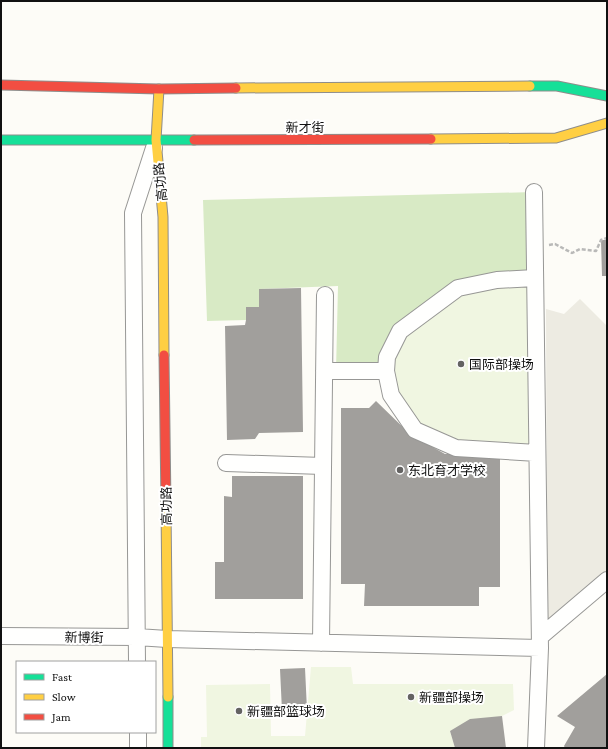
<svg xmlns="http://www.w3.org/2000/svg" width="608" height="749" viewBox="0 0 608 749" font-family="'Crimson Pro','Noto Sans SC',serif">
<rect width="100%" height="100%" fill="#fdfcf7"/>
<path fill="#d8eac5" d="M534,192l1,86 -149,93h-50l2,-85 -79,3v18h-13v13l-39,1 -4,-121z"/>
<path fill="#f0f6e1" d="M535,278l2,175 -81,-5 -41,-18 -24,-35 -4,-38 13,-26 58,-43z
M311,667h40l2,17h160l1,26 -12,6 -52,15 5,17h-254v-11h6l-1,-52 64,-1 1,52h34z"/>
<path fill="#edebe2" d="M580,299l27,27v244l-60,51 -1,-312 18,5z"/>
<path fill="#a19f9c" d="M601,240h6v36h-5z
M301,288l2,144 -44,1 -4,6 -28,1 -2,-114 20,-1 1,-5v-13h13v-18z
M376,401l35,34 34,19h55v133h-21v19h-115l1,-22h-24v-176h28z
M232,476h71v123h-88v-37h9v-66l8,1z
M305,668l2,42 -25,1 -2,-42z
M607,674v74h-42l-1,-2 11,-19 -18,-11z
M502,716l4,32h-51l-5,-17 20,-12z"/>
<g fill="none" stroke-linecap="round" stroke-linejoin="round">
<g stroke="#979795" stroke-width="18">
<path id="street" d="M534,192l6,456 -4,100
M535,278l-38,2 -39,8 -58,43 -13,26 -1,14 5,24 24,35 41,18 81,5
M324,371h62
M226,463l97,3
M1,636l136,1 30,2 373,9
M540,637l67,-57
M321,643l4,-348
M137,662l-4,-449 21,-65
M138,732v16"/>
</g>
<g stroke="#8e8d8b" stroke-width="11">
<path id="fast" d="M530,86h27l50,10
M1,140h193
M168,697v51"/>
</g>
<g stroke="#8e8d8b" stroke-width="11">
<path id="slow" d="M236,88l294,-2
M159,89l-3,51 7,77 1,138
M431,139l125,-1 51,-15
M166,506l2,191"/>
</g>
<g stroke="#8e8d8b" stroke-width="11">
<path id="jam" d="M1,85l158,4 77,-1
M194,140l237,-1
M164,355l2,151"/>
</g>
<path stroke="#b9b9b8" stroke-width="2.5" stroke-dasharray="4 2" stroke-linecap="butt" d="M549,245l6,-1 17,9 8,-4 16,2 5,-11 6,-2"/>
<use href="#street" stroke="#fffffe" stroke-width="16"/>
<use href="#fast" stroke="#16e098" stroke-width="9"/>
<use href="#slow" stroke="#ffcf43" stroke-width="9"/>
<use href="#jam" stroke="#f24e42" stroke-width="9"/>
</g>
<g fill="#646362" stroke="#fff" stroke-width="1.5">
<circle cx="461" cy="364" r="4"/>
<circle cx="400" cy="470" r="4"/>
<circle cx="411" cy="697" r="4"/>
<circle cx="239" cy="711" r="4"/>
</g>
<g text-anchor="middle" stroke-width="4" stroke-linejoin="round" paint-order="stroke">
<g font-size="13" fill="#111" stroke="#fff">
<text x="305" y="132">新才街</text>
<text transform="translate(160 182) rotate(-96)" y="5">高功路</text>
<text transform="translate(166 506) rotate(-91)" y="5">高功路</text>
<text transform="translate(84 637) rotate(1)" y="5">新博街</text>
</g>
<g font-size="13" fill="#111" stroke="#fff" text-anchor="start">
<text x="469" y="369">国际部操场</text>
<text x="408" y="475">东北育才学校</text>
<text x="419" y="702">新疆部操场</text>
<text x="247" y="716">新疆部篮球场</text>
</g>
</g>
<rect width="608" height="749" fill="none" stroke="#111111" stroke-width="4"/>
<rect x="16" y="661" width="140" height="72" fill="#ffffff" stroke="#a0a0a0"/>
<rect x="24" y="674" width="20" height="6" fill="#16e098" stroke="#a0a0a0"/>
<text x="52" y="681" font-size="12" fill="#111111">Fast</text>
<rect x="24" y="694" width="20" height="6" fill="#ffcf43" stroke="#a0a0a0"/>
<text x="52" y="701" font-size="12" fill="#111111">Slow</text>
<rect x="24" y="714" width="20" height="6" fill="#f24e42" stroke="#a0a0a0"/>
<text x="52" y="721" font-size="12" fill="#111111">Jam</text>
</svg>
